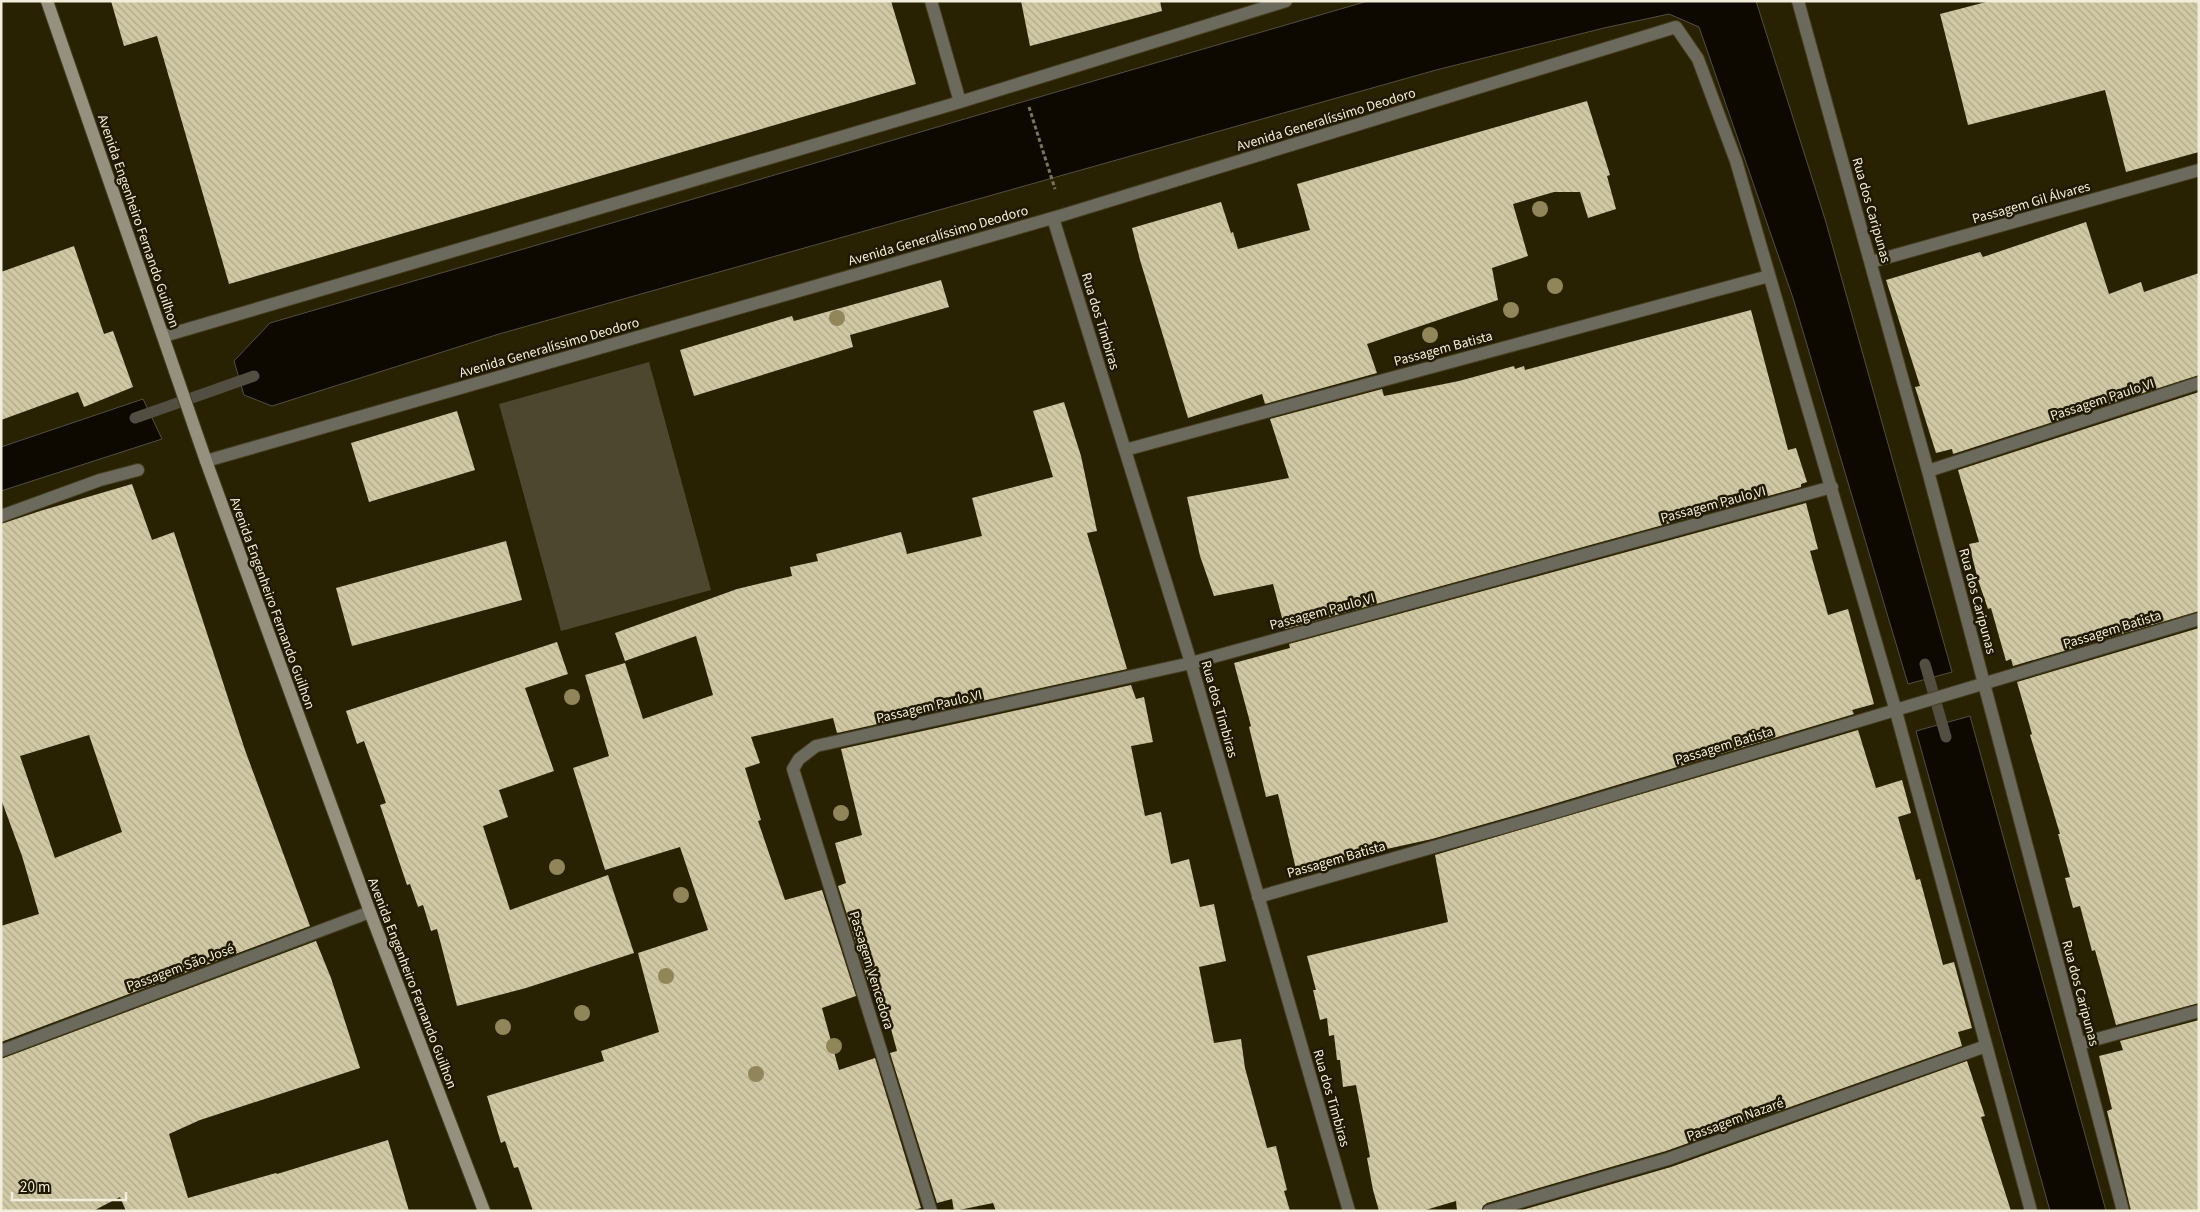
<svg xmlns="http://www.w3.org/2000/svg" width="2200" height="1212" viewBox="0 0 2200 1212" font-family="'Source Sans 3',sans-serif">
<defs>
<pattern id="building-back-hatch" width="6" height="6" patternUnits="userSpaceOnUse" patternTransform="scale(1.25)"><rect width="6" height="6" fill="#d1c9a4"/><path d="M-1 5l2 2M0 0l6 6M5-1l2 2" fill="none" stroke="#afa88c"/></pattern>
</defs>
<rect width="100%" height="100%" fill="#292202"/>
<path fill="#4d472f" d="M649,362l62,228 -150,41 -62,-227z"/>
<path fill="#0e0900" stroke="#524e42" d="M1368,1h388l69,218 127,453 -44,12 -115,-386 -94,-271 -30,-13 -65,14 -168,42 -937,264 -227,72 -28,-11 -10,-34 36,-38c366,-106 731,-216 1098,-322z
M143,399l19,40 -161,52v-44z
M1970,716l136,495h-56l-134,-480z"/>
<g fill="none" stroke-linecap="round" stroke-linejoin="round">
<path stroke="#524e42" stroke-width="11" d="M135,418l119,-42
M1925,664l21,73"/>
</g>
<path fill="url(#building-back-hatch)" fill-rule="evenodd" d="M111,1h780l25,83 -687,200 -72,-248 -33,10z
M1021,1h139l2,10 -132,35z
M1990,1h209v151l-73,20 -21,-82 -137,35 -28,-111z
M1587,101l23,74 -3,1 9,33 -28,9 -8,-26h-26l-41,12 15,52 -36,12 6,32 -131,44 10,29 -112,31 -3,-10 -74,24 -48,-158 -8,-32 89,-26 10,31 2,-1 5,17 72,-19 -13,-46z
M2086,222l23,72 32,-12 3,10 55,-19v102l-246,79 -1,-5 -16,4 -21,-66 5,-1 -34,-106 94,-28 3,5z
M74,246l30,88 9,-3 20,56 -49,20 -6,-15 -77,28v-148z
M941,280l8,27 -99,28 3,12 -159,49 -14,-46 112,-34 2,5z
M1751,310l37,140 8,-2 11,34 -6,2v3l-516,142 -12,-45 -59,12 -14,-40 -13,-59 102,-19 -19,-59 112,-30 2,7 75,-15 55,-15 1,3 9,-3 1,4z
M2199,392v219l-186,55 -2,-7 -5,2 -15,-53 -3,1 -10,-29 -9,-36 10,-2 -21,-72z
M1064,402l17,54 16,75 -10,2 40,136 -290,64 -4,-15 -82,19 9,26 -15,5 16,52 -3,1 27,79 37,-10 34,106 -34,12 17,62 36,-12 46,150 -11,3h-377l-15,-44 -4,1 -9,-27 -4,2 -14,-47 117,-35 -3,-10 58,-19 -21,-79 70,-23 -28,-83 -75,23 -32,-102 36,-12 -24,-81 40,-12 18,56 70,-24 -17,-59 -71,25 -10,-28 122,-44 55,-13 -2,-9 28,-6 -2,-7 85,-22 6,22 75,-18 -10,-38 81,-21 -20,-66z
M457,411l18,59 -106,32 -18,-59z
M132,484l20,56 22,-8 71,218 65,176 -309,116v-116l38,-12 -17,-58 -21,-57v-275l39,-13zM89,735l33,97 -67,26 -35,-102z
M1806,503l12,46 -8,2 18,64 20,-6 26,95 -22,6 2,4 -317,95 -105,30 -136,30 -18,-75 -12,3 -17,-70 2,-1 -17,-63 56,-15 -1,-4z
M506,541l16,59 -170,46 -16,-58z
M2199,628v375l-83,22 -21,-75 -3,1 -12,-45 -7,2 -8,-30 5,-1 -12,-43h2l-30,-99 2,-1 -15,-52z
M557,642l11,32 -43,14 29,83 -55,19 9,27 -25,9 27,84 98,-35 26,78 -108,35 -69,18 -20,-77 -6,2 -8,-26 -5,2 -8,-23 -3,1 -27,-80 6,-2 -22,-62 -7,3 -11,-33z
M1131,685l5,14 8,-2 9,45 -22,4 14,70 16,-4 10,52 18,-5 11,48 14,-3 12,57 -27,6 15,76 27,-4 4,29 22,80 9,-2 11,44 -3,1 6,20h-294l-3,-8 -39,8 -2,-12 -15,4 -47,-150 7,-2 -16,-59h-3l-1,-3 -6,2 -33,-105 8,-3 -11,-40 27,-8 -21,-86z
M1858,730l18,58 26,-8 9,33 -13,4 18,63 4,-1 23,86 11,-3 18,66 -14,4 4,14 -296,105 -179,52 -4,3 -2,5h-24l-1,-10 -34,10h-43l-6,-21 -6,-32 3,-1 -14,-72 -13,2 -3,-27h-3l-3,-25 -5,1 -2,-18 -7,2 -7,-30h3l-9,-34 141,-34 -13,-67z
M316,941l15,37 29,90 -160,52 -31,14 19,64 88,-25 1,1 111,-34 21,71h-283l-6,-14 -27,14h-92v-152z
M2199,1020v191h-68l-24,-100 5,-2 -13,-53 24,-6 -3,-9z
M1967,1061l18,55 -4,1 30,94h-492l152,-44z"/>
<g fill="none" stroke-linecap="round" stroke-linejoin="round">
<g stroke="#453f20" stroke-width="14">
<path id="street" d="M931,1l29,101
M1798,1l130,470 195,740
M1053,218l138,445 158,548
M1871,262l328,-92
M164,336l796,-234 326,-101
M1125,450l644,-174
M206,461l857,-246 613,-188 22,32 38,102 159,547 136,503
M1928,471l271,-88
M1,516l99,-36 38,-10
M1258,897l281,-80 660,-198
M2079,1044l120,-33
M1,1051l369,-139
M931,1211l-138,-442 6,-10 17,-13 375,-83 641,-176
M1489,1211l179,-52 318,-113"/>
</g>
<g stroke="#453f20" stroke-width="14">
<path id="secondary" d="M47,1l159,460 164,451 114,299"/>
</g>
<path stroke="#7b755a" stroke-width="3" stroke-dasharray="4 2.5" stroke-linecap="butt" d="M1029,107l26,82"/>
<use href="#street" stroke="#6c695d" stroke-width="12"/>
<use href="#secondary" stroke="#95917e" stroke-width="12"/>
</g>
<g fill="#90865a">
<circle cx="1540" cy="209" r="8"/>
<circle cx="1555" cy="286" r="8"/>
<circle cx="1511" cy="310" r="8"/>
<circle cx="837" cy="318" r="8"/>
<circle cx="1430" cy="335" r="8"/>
<circle cx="572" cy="697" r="8"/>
<circle cx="841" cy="813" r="8"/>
<circle cx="557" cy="867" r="8"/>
<circle cx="681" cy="895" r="8"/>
<circle cx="666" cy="976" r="8"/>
<circle cx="582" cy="1013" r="8"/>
<circle cx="503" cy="1027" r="8"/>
<circle cx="834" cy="1046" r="8"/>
<circle cx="756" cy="1074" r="8"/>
</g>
<g text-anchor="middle" stroke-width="5" stroke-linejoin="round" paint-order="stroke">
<g font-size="14" fill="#f2eedb" stroke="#201900">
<text transform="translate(1326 119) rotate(-17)" y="5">Avenida Generalíssimo Deodoro</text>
<text transform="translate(2031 202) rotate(-16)" y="5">Passagem Gil Álvares</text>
<text transform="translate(1872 210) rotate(74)" y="5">Rua dos Caripunas</text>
<text transform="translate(139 221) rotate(71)" y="5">Avenida Engenheiro Fernando Guilhon</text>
<text transform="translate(938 235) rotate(-16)" y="5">Avenida Generalíssimo Deodoro</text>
<text transform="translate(1101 321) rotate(73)" y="5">Rua dos Timbiras</text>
<text transform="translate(549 347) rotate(-16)" y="5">Avenida Generalíssimo Deodoro</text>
<text transform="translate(1443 348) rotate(-15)" y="5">Passagem Batista</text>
<text transform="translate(2102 399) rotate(-18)" y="5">Passagem Paulo VI</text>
<text transform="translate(1713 504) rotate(-15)" y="5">Passagem Paulo VI</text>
<text transform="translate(1978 601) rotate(75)" y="5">Rua dos Caripunas</text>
<text transform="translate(273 603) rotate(70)" y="5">Avenida Engenheiro Fernando Guilhon</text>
<text transform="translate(1322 611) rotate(-15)" y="5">Passagem Paulo VI</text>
<text transform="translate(2112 629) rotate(-17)" y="5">Passagem Batista</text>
<text transform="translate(929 706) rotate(-13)" y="5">Passagem Paulo VI</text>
<text transform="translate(1220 709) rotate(74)" y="5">Rua dos Timbiras</text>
<text transform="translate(1724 745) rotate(-17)" y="5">Passagem Batista</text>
<text transform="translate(1336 859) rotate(-16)" y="5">Passagem Batista</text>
<text transform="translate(180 967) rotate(-20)" y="5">Passagem São José</text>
<text transform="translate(872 970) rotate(73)" y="5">Passagem Vencedora</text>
<text transform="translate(413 983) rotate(69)" y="5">Avenida Engenheiro Fernando Guilhon</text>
<text transform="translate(2081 993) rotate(75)" y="5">Rua dos Caripunas</text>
<text transform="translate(1332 1098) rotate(74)" y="5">Rua dos Timbiras</text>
<text transform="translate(1735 1119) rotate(-20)" y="5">Passagem Nazaré</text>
</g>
</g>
<rect width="2200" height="1212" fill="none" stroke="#f2eedb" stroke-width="5"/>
<path d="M12 1192v8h114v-8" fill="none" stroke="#f2eedb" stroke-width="2.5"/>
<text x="20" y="1192" font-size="15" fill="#f2eedb" stroke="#201900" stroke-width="4" paint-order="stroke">20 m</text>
</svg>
